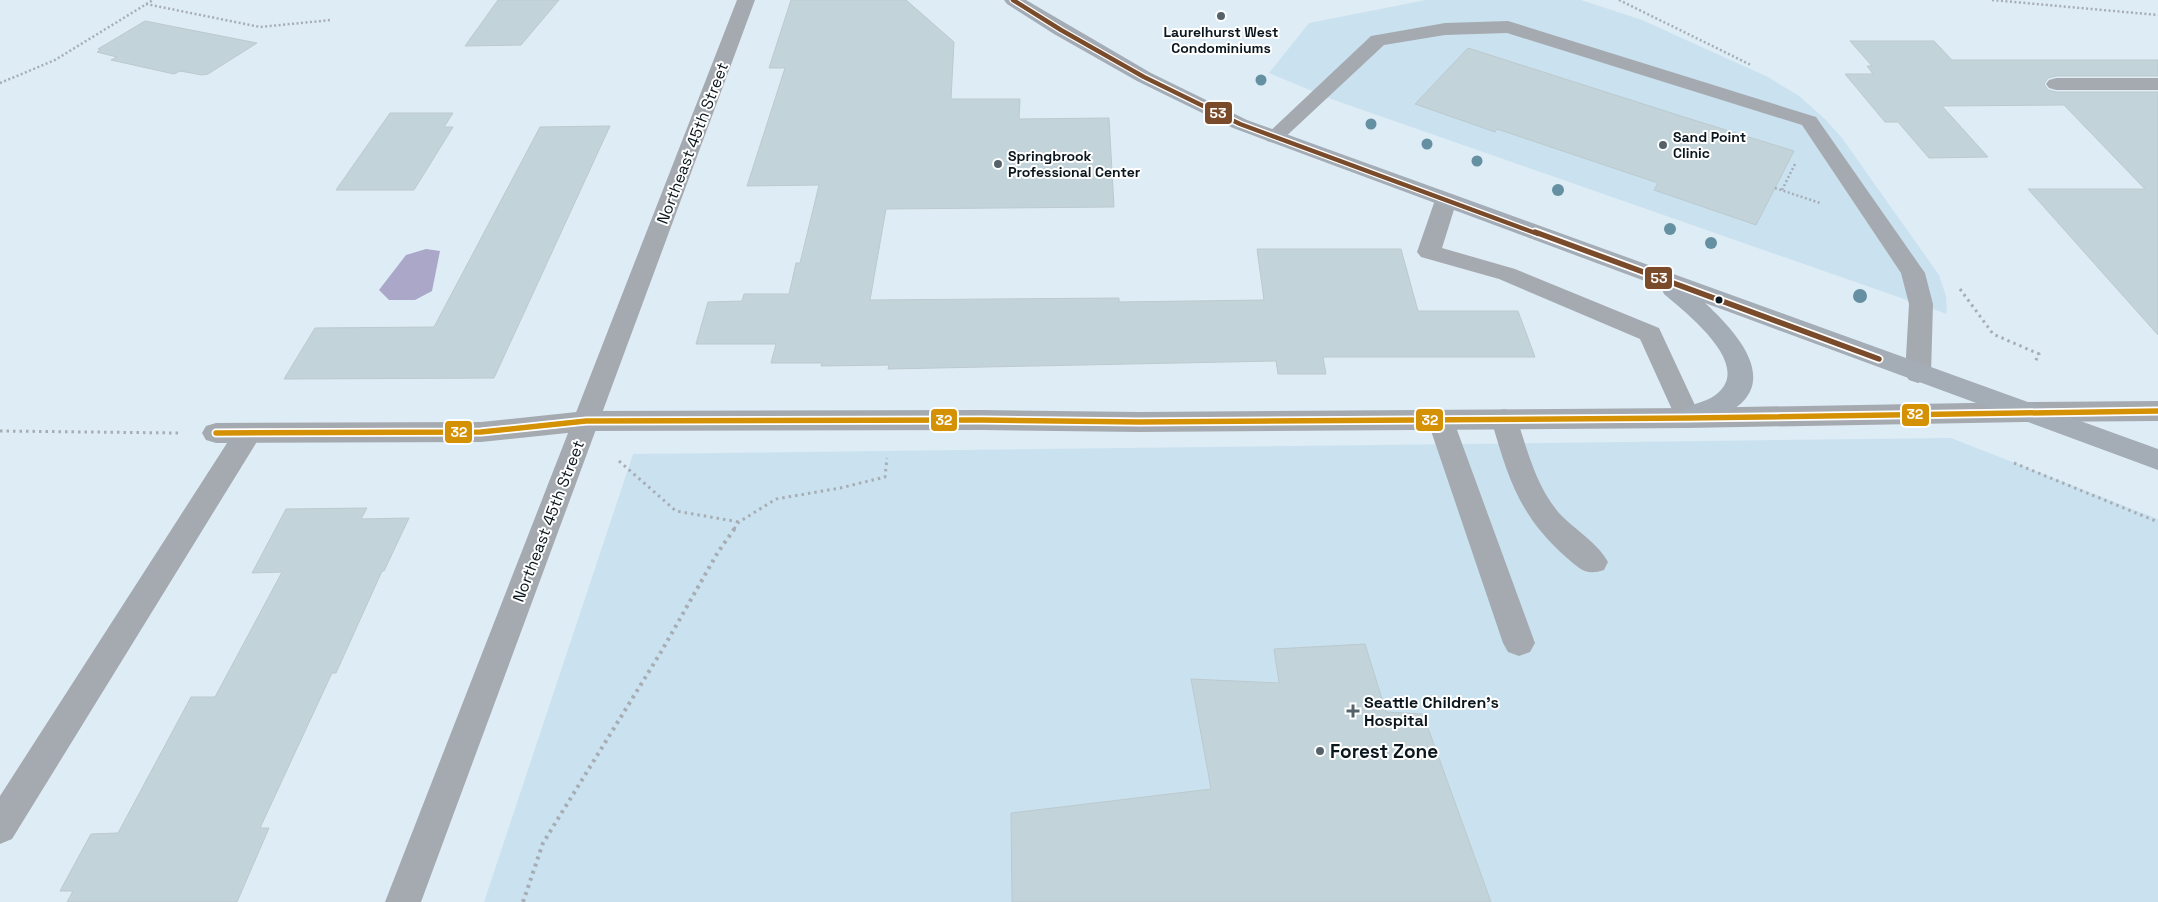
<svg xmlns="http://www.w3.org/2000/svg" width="2158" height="902" viewBox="0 0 2158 902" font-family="'Space Grotesk',sans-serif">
<rect width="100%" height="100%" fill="#deecf5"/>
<path fill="#cae2ef" d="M1426,0h155l61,20 126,57 31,19 26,23 17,19 97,137 7,21 1,18 -613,-214 -65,-27 40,-50z
M1951,438l207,81v383h-1674l149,-448z"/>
<path fill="#aba7c9" d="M426,249l14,2 -8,40 -17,9h-26l-10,-10 27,-35z"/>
<path fill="#c2d4d9" stroke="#bcc9ce" d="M498,0h61l-38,45 -56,1z
M791,0h115l48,42 -3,57h69l-1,20 90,-1 5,89 -228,2 -16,91 249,-2v4l145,-2 -7,-51h144l17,62h100l17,46h-212l3,17h-48l-2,-13 -388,8 1,-4 -68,1 1,-3h-51l5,-19h-80l12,-42 34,-1 2,-7h45l7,-31h4l19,-78 -72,1 38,-118h-16z
M145,21l112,22 -49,31 -6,1 -22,-4 -6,3 -63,-14 6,-3 -20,-5 4,-2 -3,-1z
M1850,41h84l18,19h206v16h-102l-8,2 -4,6 4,6 8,2h102v243l-130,-146h117l-81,-84 -122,1 46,51 -59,1 -31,-36h-13l-40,-48h28l-6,-8h5z
M1468,48l216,69 110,34 -38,74 -102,-35 4,-7 -161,-54 -2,3 -80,-28z
M390,113h63l-9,14h9l-39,63h-78z
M610,126l-116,252 -210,1 31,-51 119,-1 106,-200z
M367,508l-6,11 48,-1 -25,53h-2l-46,102h-4l-72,155h9l-32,74h-170l6,-11h-13l31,-57 27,-1 73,-136h24l67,-125 -30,1 34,-64z
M1365,644l21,68 37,2 68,188h-479l-1,-89 200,-24 -20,-110 88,4 -5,-34z"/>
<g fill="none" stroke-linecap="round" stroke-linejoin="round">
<path stroke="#a7adb4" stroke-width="2.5" stroke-dasharray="2 2.5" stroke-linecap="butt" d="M1619,0l132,65
M1992,0l166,15
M146,4l114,23 71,-7
M0,83l55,-23 98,-60
M1775,188l45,15
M1782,190l13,-26"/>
<path stroke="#a7adb4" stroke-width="3" stroke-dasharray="2.5 4" stroke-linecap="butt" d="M1960,289l33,45 46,20 -4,8
M0,431l178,2
M619,461l57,50 63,11
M2014,463l144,59
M734,529l5,-7 37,-23 64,-11 45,-11 2,-19"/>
<path stroke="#a7adb4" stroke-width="4" stroke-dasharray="3 4.5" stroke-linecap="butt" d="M523,902l20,-59 118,-191 57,-100 17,-24"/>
<path fill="#a5aab0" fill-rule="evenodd" d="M1508,21l308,96 109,156 8,31 -2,70 -4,6 -9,3 -9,-3 -4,-6 4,-70 -8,-31 -99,-148 -295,-92 -62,2 -61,10 -103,96 -7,2 -7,-2 -3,-4 107,-101 74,-13z
M2056,78h102v12h-102l-7,-2 -3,-4 3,-4z
M1446,193l8,2 3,5 -15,48 73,21 144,59 42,90 -4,7 -9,3 -9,-3 -39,-86 -141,-60 -78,-22 -4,-5 18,-52 3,-5z
M1440,409l9,3 4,7 82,224 -5,9 -11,4 -11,-4 -5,-9 -76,-224 4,-7z
M1504,409l9,3 4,7c11,33 19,67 42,94 15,16 40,31 49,49l-4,8c-18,6 -24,-1 -37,-12 -48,-42 -59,-80 -76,-139l4,-7z
M248,423l10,3 4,7 -4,7 -246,399 -12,5v-48l238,-370z"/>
<path fill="#a5aab0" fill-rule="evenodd" d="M2025,402l9,3 4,7 -4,7 -9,3 -337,6 -549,4 -157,-2 -396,1 -105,11 -265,1 -10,-3 -4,-7 4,-7 10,-3 265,-1 105,-11 396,-1 157,2 549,-4z"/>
<path fill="#a5aab0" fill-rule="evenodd" d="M737,0h18l-334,902h-36z
M2158,401v20l-133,1 -9,-3 -4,-7 4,-7 9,-3z"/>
<path fill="#a4acb5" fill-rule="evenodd" d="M1004,0h22l125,73 96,47 911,329v21l-453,-167c35,32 81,85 14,114 -14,5 -26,12 -40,8l-4,-7c7,-13 27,-14 39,-22 43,-29 -28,-83 -50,-102l-3,-7 -428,-159 -96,-47 -83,-47 -47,-30z"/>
<g stroke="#fff" stroke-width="7">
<path id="bus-1-far1" d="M1013,0l48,30 83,47 96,47 298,110"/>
</g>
<g stroke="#fff" stroke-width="9">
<path id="bus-1" d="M1535,232l344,127"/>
</g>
<g stroke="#fff" stroke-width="9">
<path id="bus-2" d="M216,433l265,-1 105,-11 396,-1 157,2 549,-4 470,-7"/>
</g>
<use href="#bus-1-far1" stroke="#7a4b2a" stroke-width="4.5"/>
<use href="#bus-1" stroke="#7a4b2a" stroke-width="5.5"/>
<use href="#bus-2" stroke="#d49104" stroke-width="5.5"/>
</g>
<g fill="#6490a2">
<circle cx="1261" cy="80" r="5.5"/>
<circle cx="1371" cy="124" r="5.5"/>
<circle cx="1427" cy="144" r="5.5"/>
<circle cx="1477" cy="161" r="5.5"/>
<circle cx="1558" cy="190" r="6"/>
<circle cx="1670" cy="229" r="6"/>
<circle cx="1711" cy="243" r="6"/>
<circle cx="1860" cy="296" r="7"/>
</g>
<g fill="#556269" stroke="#fff" stroke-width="2">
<circle cx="1221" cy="16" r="5"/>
<circle cx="1663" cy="145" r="5"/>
<circle cx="998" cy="164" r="5"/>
<path d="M1350.5 703.5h5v5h5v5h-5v5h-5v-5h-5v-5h5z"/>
<circle cx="1320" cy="751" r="5"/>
</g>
<circle fill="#0b171e" stroke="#fff" stroke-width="2" cx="1719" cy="300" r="4.5"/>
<g text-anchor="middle" stroke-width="4" stroke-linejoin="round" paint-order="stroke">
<g font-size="14" font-weight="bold" fill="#0b171e" stroke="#fff" text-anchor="start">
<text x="1221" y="37" text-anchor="middle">Laurelhurst West<tspan x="1221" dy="16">Condominiums</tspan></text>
<text x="1673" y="142">Sand Point<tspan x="1673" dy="16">Clinic</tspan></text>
<text x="1008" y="161">Springbrook<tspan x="1008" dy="16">Professional Center</tspan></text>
</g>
<g font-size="16" fill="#0b171e" stroke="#fff">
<text transform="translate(692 143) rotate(-69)" y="6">Northeast 45th Street</text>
<text transform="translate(548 521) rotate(-69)" y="6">Northeast 45th Street</text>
</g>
<g font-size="16" font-weight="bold" fill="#0b171e" stroke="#fff" text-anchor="start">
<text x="1364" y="708">Seattle Children's<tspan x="1364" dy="18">Hospital</tspan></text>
</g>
<g font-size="19" font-weight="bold" fill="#0b171e" stroke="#fff" text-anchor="start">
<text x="1330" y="758">Forest Zone</text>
</g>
</g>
<g stroke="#fff" stroke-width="2">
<rect x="1204" y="101" width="29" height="24" rx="5" fill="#7a4b2a"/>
<rect x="1644" y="266" width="29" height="24" rx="5" fill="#7a4b2a"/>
<rect x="1901" y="403" width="29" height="24" rx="5" fill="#d49104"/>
<rect x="1415" y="408" width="29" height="24" rx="5" fill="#d49104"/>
<rect x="930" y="408" width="28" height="24" rx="5" fill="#d49104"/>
<rect x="444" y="420" width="29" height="24" rx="5" fill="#d49104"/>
</g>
<g font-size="14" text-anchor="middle" font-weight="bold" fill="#fff">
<text x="1218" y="118">53</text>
<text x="1659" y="283">53</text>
<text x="1915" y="419">32</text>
<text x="1430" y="425">32</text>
<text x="944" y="425">32</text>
<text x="459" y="437">32</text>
</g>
</svg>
